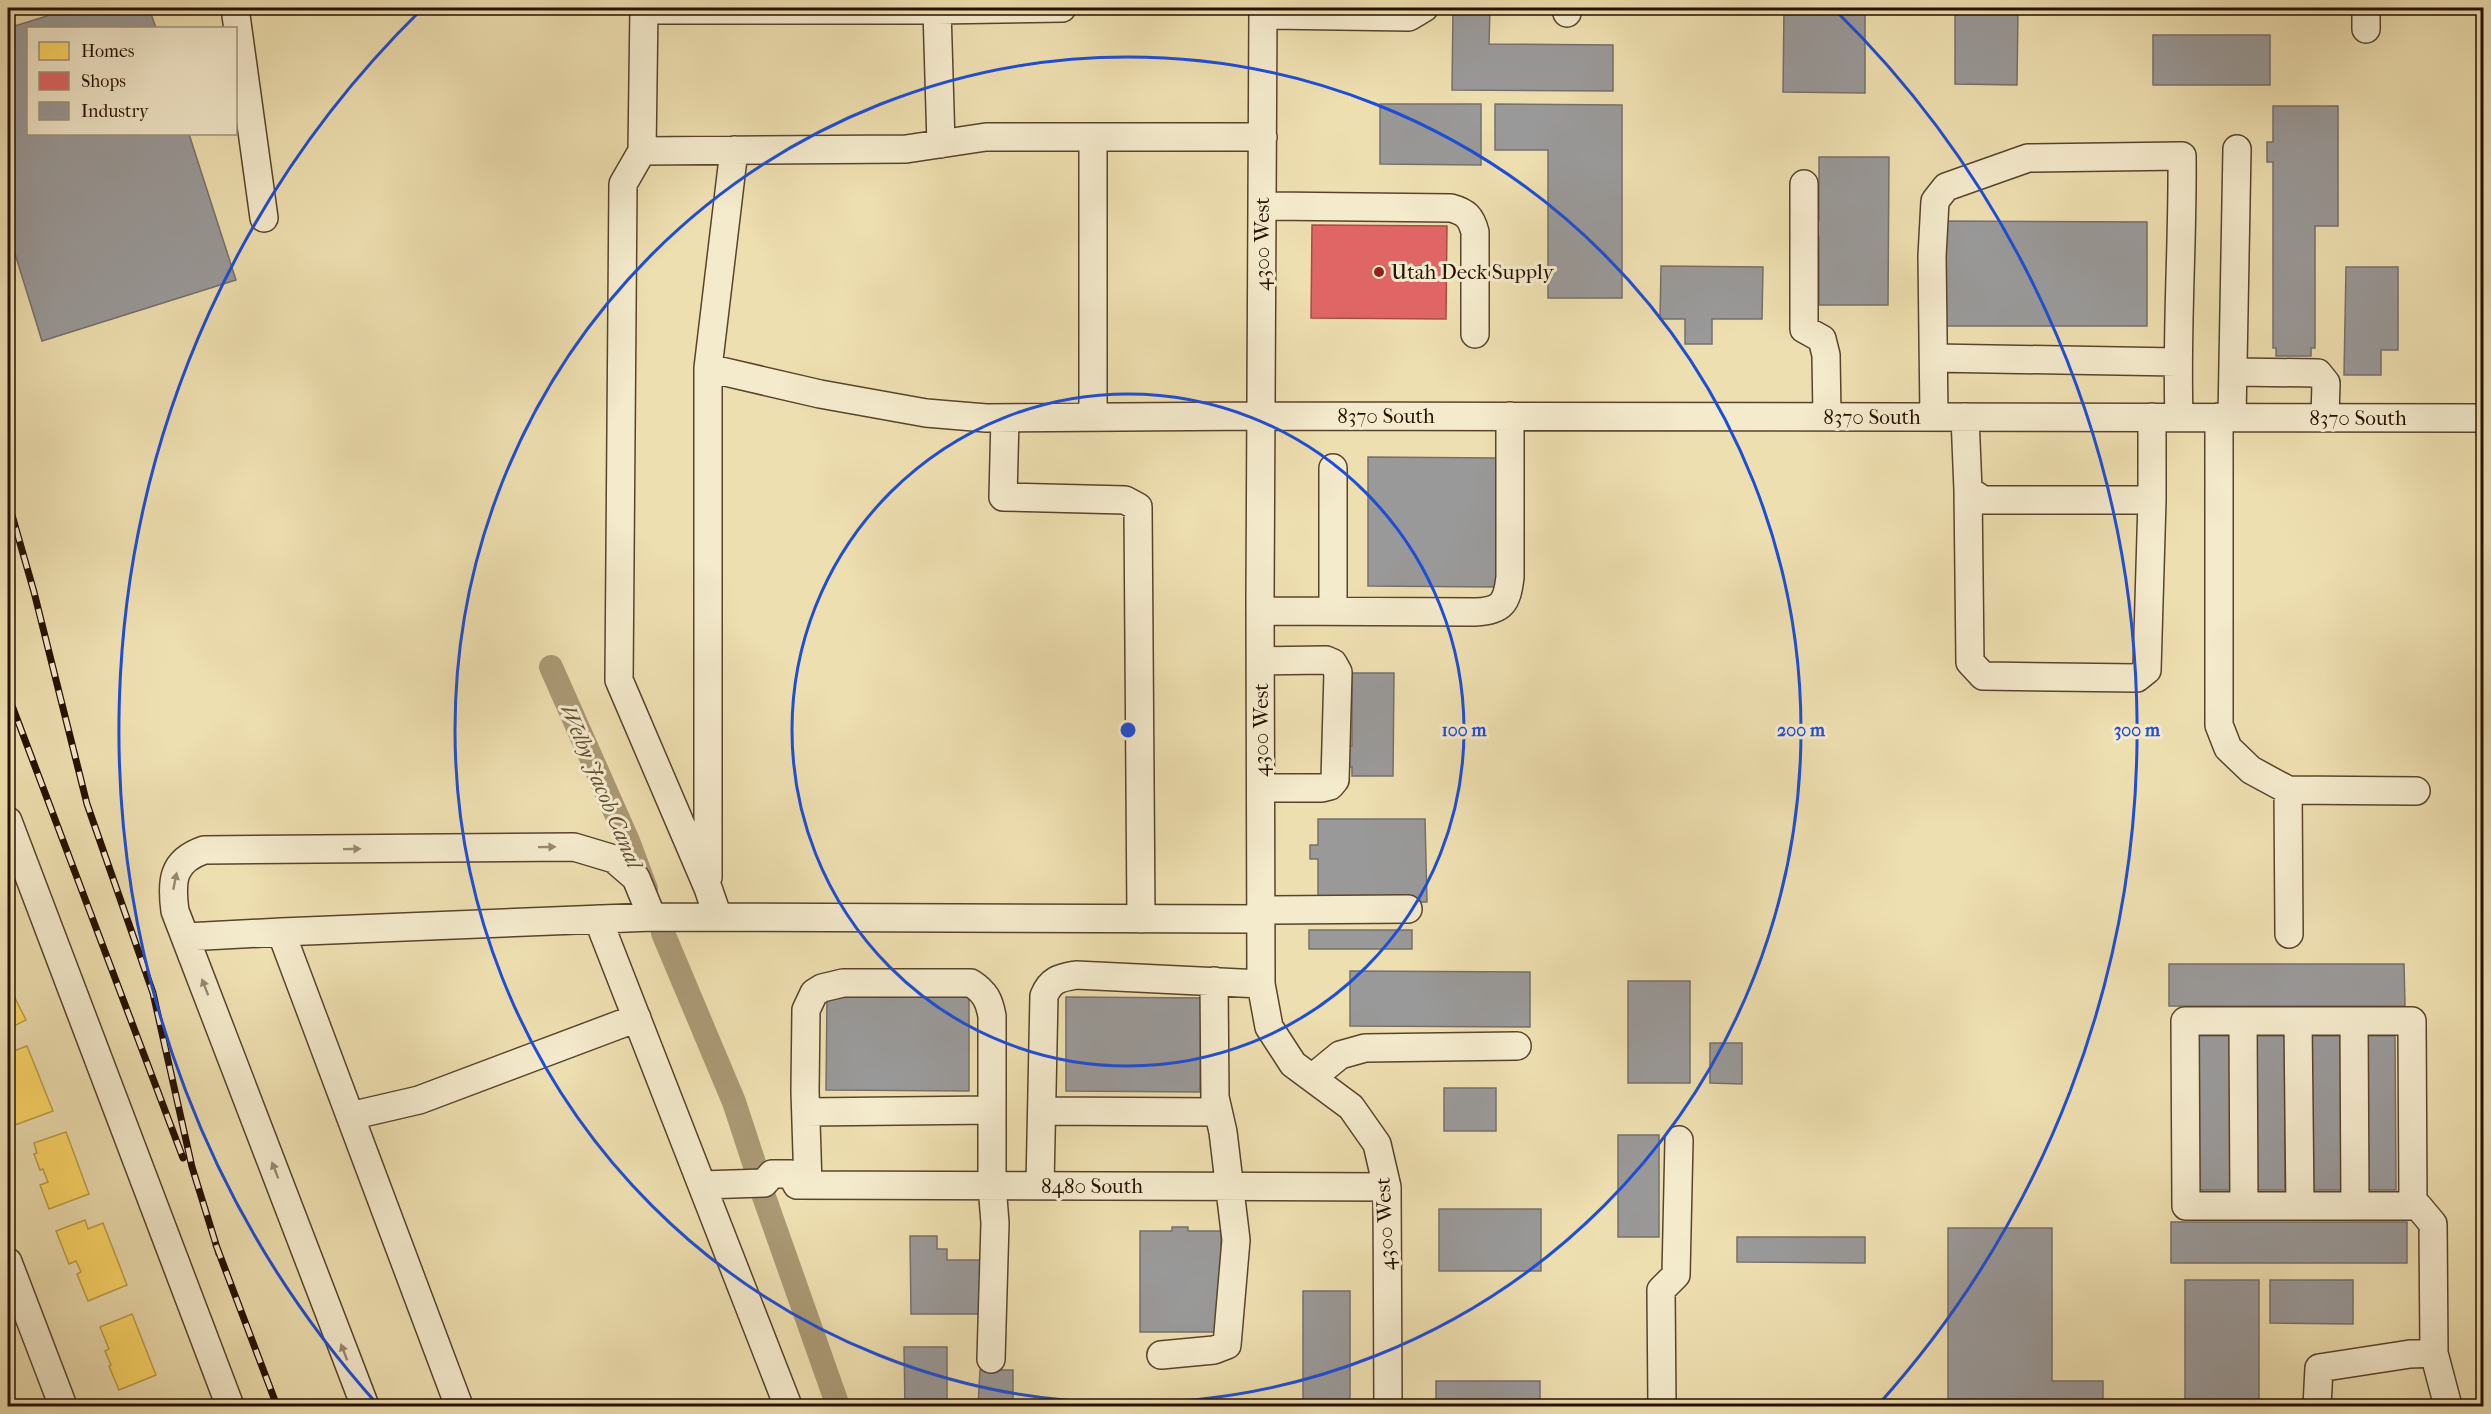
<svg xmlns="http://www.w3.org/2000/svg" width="2491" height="1414" viewBox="0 0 2491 1414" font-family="'IM FELL French Canon',serif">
<rect width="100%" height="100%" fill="#eedfb0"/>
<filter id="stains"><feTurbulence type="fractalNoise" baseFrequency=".00333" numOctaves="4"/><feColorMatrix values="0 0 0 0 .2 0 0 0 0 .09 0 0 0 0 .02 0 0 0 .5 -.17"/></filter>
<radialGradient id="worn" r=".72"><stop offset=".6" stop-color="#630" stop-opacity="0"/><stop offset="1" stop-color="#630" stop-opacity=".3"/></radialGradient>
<path fill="#ffd966" stroke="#be9d47" stroke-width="1.5" d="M8,984l18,36 -18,9z
M27,1046l26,65 -38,14 -7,-18v-9l4,-1 -3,-8h-1v-36z
M66,1132l23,62 -40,15 -9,-24 8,-3 -5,-13 -3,1 -6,-16 3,-1 -3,-10z
M85,1220l3,9 15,-6 24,62 -39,16 -11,-27 4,-2 -5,-11 -7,3 -13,-33z
M132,1314l24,61 -37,15 -10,-24 2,-1 -6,-14 4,-2 -9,-22z"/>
<path fill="#e06666" stroke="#a84c47" stroke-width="1.5" d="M1312,225l135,1 -1,93 -135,-1z"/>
<path fill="#999" stroke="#76706b" stroke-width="1.5" d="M44,8h105l7,20h-128v106h161l47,146 -194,61 -34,-110v-203l39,-12z
M1453,8h37l-1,36 124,1v46l-161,-1z
M1784,8h81v85l-82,-1z
M1955,8h63l-1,77 -62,-1z
M2481,8h3v73h-3z
M2153,35h117v50h-117z
M1380,104h101v61l-101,-1z
M1495,104l127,1v193h-74v-148h-53z
M2273,106h65v120h-23v122h-4v8h-35v-8h-3v-186h-6v-20h6z
M1819,157h70l-1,148h-69v-68h-4v-17h4z
M1940,221l207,1v104h-208z
M1661,266l102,1 -1,52h-50v25h-27v-25h-25z
M2346,267h52v83h-17v25h-37z
M1368,457l130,1 -1,129 -129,-1z
M1352,673h42l-1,103h-41v-9h-7v-22l7,1z
M1318,819h107l2,83h-109v-43h-8v-14h8z
M1309,930h103v19h-103z
M2169,964h235l1,42h-236z
M1350,971l180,1v55l-180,-1z
M1628,981h62v102h-62z
M827,997h142v94l-143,-1z
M1066,997l135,1 -1,94 -134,-1z
M2198,1036h32v154h-31z
M2254,1036h31v154h-31z
M2310,1036h31v154h-31z
M2365,1036h30l1,154h-31z
M1710,1043h32v41l-32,-1z
M1444,1088h52v43h-52z
M1618,1135h41v102h-41z
M1439,1209h102v62h-102z
M2171,1222h236v41h-236z
M1172,1227h16v4h33v101h-81v-101h32z
M1948,1228h104v153h51v25h-155z
M910,1236h27v13h10v11h37v54h-73z
M1737,1237h128v26l-128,-1z
M2185,1280h74v126h-74z
M2270,1280h83v44l-83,-1z
M1303,1291h47v114h-47z
M904,1347h43v59h-42z
M980,1370h33v36h-35z
M1436,1381h104v25h-104z"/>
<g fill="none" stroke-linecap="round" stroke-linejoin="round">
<path stroke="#aa9974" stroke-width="24" d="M551,667l77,174 18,48
M663,933l71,169 20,61
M762,1191l76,215"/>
<g stroke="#58442c" stroke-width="30">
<path id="minor" d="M235,8l29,210
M644,8l-2,143 -19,33 -4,496 89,208 10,29
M1263,8l-3,591 1,385 8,43 24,37 58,43 26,37 10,43 1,219
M2366,8v21
M644,10h293l4,134
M937,10l125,-2
M1567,13v-5
M1263,15l146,2 15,-9
M734,150l-26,218 112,26 106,19 60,5 275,-2 1223,2
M642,151l264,-2 80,-12h277
M1804,184v145l18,10 4,16 1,62
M1263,206l188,2c15,4 20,9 24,24v102
M1934,358l243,4
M708,368v509
M2233,372l85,1 8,10 -1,34
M1093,417v-280
M1934,417l-2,-161 3,-55 11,-14 82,-29 154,-2c1,87 -6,174 -3,261
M1965,417l3,73 15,10h169v-83
M2219,417v308l9,23 23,22 37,20 128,1
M2232,417l5,-268
M1005,418l-2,79 122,3 13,7 3,412
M1968,490l2,172 13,14 154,2 10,-8 5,-170
M1261,611l214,1c27,-1 32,-9 35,-35v-161
M1333,611v-143
M1261,661l65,-1 7,3 5,9 -3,108 -5,6 -8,2h-61
M2288,790l1,144
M8,821l222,585
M1261,910l147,-1
M598,919l190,487
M281,932l371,-15 609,2
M186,937l95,-5 178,474
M2243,1021l1,185
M2298,1021l2,185
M2354,1021l1,185
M1312,1078l28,-23 25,-7 152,-2
M1042,1111l176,1
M806,1112l186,-2
M350,1116l69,-16 218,-82
M702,1185l62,-2 8,-9h19l6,11
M797,1185l590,2
M808,1185l-3,-94 1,-81 8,-17 8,-5 21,-5h128c14,9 18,17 21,33v169l3,38 -4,136
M1040,1185l4,-189c7,-17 16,-18 32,-21l185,9
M2413,1206l-1,-185h-227l1,185h232l15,18 1,129 14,53
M8,1262l55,144
M1161,1355l53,-5 13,-5 9,-105 -13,-108 -8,-35 -1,-116
M365,1406l-190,-495c-4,-30 -3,-50 29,-61l370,-3 40,12 22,19 16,39
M1662,1406l-1,-116 15,-15 3,-135
M2317,1406l2,-38 91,-14 24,-1"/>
</g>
<use href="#minor" stroke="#f4eacc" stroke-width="27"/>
<g stroke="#261000" stroke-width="7">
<path id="rail" d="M8,501l26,91 53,212 66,189 39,174 27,87
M8,695l175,463
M216,1245l61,161"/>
</g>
<use href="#rail" stroke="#f4eacc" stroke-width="4.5" stroke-dasharray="14" stroke-linecap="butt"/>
</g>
<defs><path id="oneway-solid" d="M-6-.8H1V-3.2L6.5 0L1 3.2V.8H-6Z" transform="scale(1.5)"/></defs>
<g fill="#978870">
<use href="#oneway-solid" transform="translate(547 847) rotate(-1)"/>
<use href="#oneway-solid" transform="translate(352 849) rotate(-1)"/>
<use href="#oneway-solid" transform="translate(175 881) rotate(-79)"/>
<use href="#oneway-solid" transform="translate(205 987) rotate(-111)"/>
<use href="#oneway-solid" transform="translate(275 1170) rotate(-111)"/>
<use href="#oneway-solid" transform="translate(344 1352) rotate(-111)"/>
</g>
<g fill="none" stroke="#1d4ed8" stroke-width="3">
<circle cx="1128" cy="730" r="336"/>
<circle cx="1128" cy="730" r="673"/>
<path d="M378 1405A1009 1009 0 0 1 421 10M1835 10A1009 1009 0 0 1 1878 1405"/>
</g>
<circle fill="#8f2418" stroke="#f4eacc" stroke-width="2" cx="1379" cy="272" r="6"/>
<g text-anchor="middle" stroke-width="6" stroke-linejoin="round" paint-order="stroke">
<g font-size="21" fill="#261000" stroke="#f4eacc">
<text transform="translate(1262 244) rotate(-90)" y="7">4300 West</text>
<text x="1386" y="423">8370 South</text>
<text x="1872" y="424">8370 South</text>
<text x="2358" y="425">8370 South</text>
<text transform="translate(1261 730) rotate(-90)" y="7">4300 West</text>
<text x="1092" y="1193">8480 South</text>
<text transform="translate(1385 1224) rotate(-93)" y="7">4300 West</text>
</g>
<g font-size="21" fill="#261000" stroke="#f4eacc" text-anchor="start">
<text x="1391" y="279">Utah Deck Supply</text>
</g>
<g font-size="22" font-style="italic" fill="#614e34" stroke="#f4eacc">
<text transform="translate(602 786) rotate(67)" y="8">Welby Jacob Canal</text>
</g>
</g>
<circle cx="1128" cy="730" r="9" fill="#1d4ed8" stroke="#f4eacc" stroke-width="3"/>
<g font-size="18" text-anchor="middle" font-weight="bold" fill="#1d4ed8" stroke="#f4eacc" stroke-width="6" stroke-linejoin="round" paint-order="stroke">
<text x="1464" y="736">100 m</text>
<text x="1801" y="736">200 m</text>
<text x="2137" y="736">300 m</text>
</g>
<rect width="2491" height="1414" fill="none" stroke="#eedfb0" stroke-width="30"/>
<rect x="9" y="9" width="2473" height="1396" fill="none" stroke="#261000" stroke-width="3"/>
<rect x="15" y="15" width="2461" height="1384" fill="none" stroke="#261000" stroke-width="1.5"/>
<rect x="27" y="27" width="210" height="108" fill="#f4eacc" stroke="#a2937a" stroke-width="1.5"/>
<rect x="39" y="42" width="30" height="18" fill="#ffd966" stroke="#a2937a" stroke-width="1.5"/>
<text x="81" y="57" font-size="18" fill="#261000">Homes</text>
<rect x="39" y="72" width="30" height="18" fill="#e06666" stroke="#a2937a" stroke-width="1.5"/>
<text x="81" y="87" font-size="18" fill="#261000">Shops</text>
<rect x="39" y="102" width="30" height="18" fill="#999999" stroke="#a2937a" stroke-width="1.5"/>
<text x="81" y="117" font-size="18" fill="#261000">Industry</text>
<rect width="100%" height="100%" filter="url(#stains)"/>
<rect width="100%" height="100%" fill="url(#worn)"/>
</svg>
